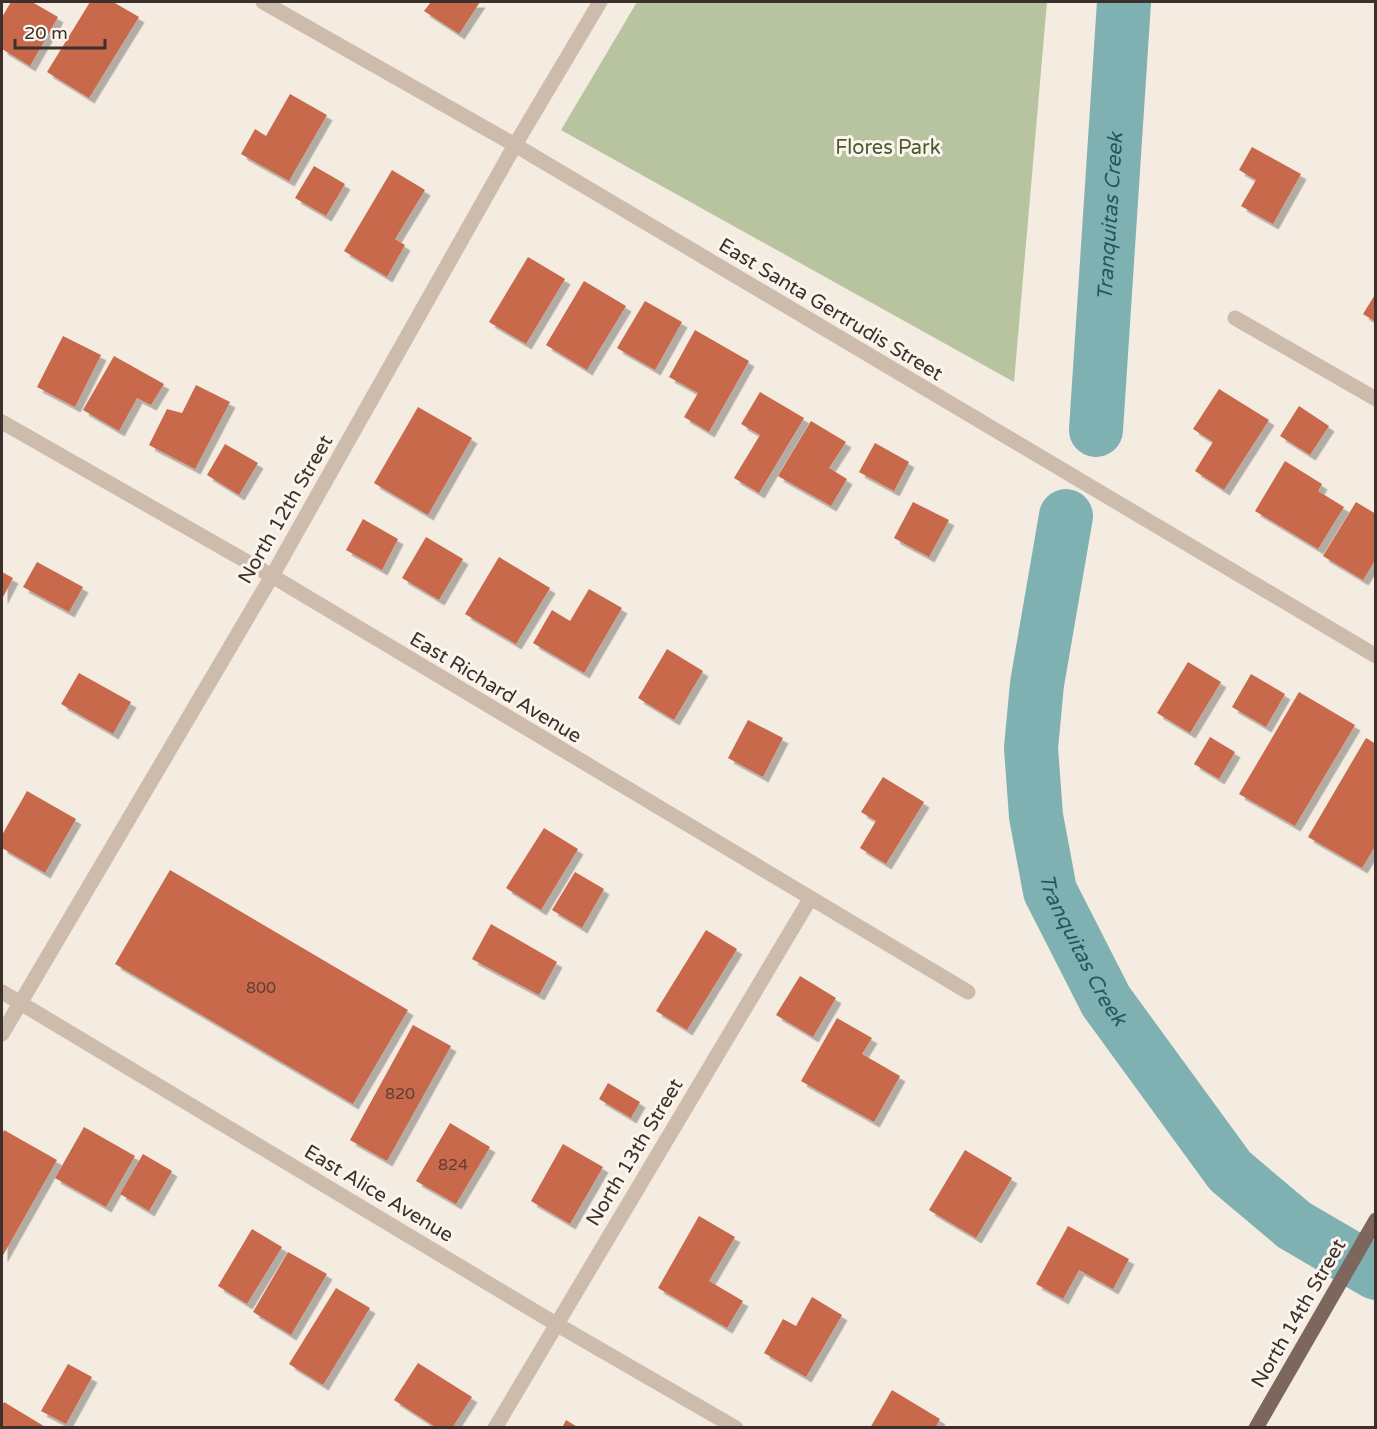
<svg xmlns="http://www.w3.org/2000/svg" width="1377" height="1429" viewBox="0 0 1377 1429" font-family="'Varela Round',sans-serif">
<defs>
<filter id="shadow"><feDropShadow dx="5.5" dy="5.5" stdDeviation="0" flood-color="#0004"/></filter>
</defs>
<rect width="100%" height="100%" fill="#f4ebe1"/>
<path fill="#b8c4a0" d="M637,2h410l-33,380 -453,-252z"/>
<g fill="none" stroke-linecap="round" stroke-linejoin="round">
<g stroke="#7fb0b2" stroke-width="54">
<path id="s1" d="M1096,430l28,-428"/>
<path id="s2" d="M1066,516l-29,168 -6,64 5,68 14,75 56,110 124,170 64,54 82,48"/>
</g>
</g>
<path fill="#c8694b" filter="url(#shadow)" d="M11,2h21l26,15 -28,49 -28,-17v-32z
M90,2h23l26,15 -50,81 -42,-26z
M431,2h49l-21,32 -35,-23z
M290,94l37,21 -38,66 -48,-27 14,-25 11,7z
M1252,147l49,27 -28,50 -32,-18 15,-26 -17,-10z
M314,166l31,18 -19,32 -31,-18z
M392,170l33,20 -30,49 10,6 -18,32 -43,-26z
M528,257l37,22 -39,65 -37,-22z
M584,281l42,25 -39,64 -41,-25z
M1376,293v29l-13,-8z
M645,301l37,21 -27,48 -38,-22z
M695,330l54,31 -40,71 -25,-15 14,-24 -29,-16z
M63,336l38,19 -26,52 -38,-20z
M114,356l50,28 -13,21 -14,-7 -18,33 -36,-21z
M196,385l34,17 -35,67 -46,-24 18,-36 15,4z
M1219,389l50,31 -45,70 -29,-19 18,-29 -20,-13z
M760,392l44,26 -45,75 -25,-15 26,-43 -19,-11z
M1299,406l30,20 -19,29 -30,-19z
M418,407l54,31 -44,77 -54,-32z
M811,421l35,21 -17,26 18,11 -16,27 -53,-30z
M875,443l34,19 -15,29 -35,-19z
M225,444l33,19 -19,32 -32,-20z
M1285,461l37,23 -4,7 26,16 -26,42 -63,-38z
M913,502l36,18 -20,37 -35,-19z
M1356,502l20,12v45l-13,21 -40,-24z
M363,519l35,20 -16,31 -36,-20z
M426,537l37,22 -24,41 -37,-22z
M499,557l51,31 -34,56 -51,-30z
M37,562l46,25 -14,25 -46,-25z
M2,572l11,6 -11,21z
M589,589l33,19 -38,65 -51,-30 19,-33 18,11z
M667,649l36,22 -29,49 -36,-22z
M1188,662l33,20 -31,51 -33,-20z
M79,673l52,29 -18,32 -52,-30z
M1251,674l34,20 -19,33 -34,-20z
M1299,692l56,33 -60,101 -56,-32z
M748,720l35,18 -20,39 -35,-19z
M1210,737l25,15 -16,27 -25,-15z
M1366,738l10,6v101l-14,23 -54,-31z
M883,777l41,25 -38,62 -26,-16 16,-27 -15,-9z
M27,791l49,28 -31,54 -43,-25v-13z
M544,828l34,21 -37,61 -35,-22z
M170,870l238,140 -55,94 -238,-140z
M575,872l29,17 -22,39 -30,-18z
M491,924l66,38 -18,33 -67,-36z
M706,930l31,19 -50,81 -31,-19z
M800,976l36,22 -23,39 -37,-22z
M837,1018l35,20 -10,16 38,22 -26,46 -73,-41z
M413,1025l38,21 -64,115 -37,-21z
M608,1083l32,19 -9,16 -32,-19z
M450,1123l40,24 -34,57 -40,-23z
M84,1127l51,29 -29,51 -51,-29z
M4,1130l53,30 -55,97v-122z
M563,1144l40,23 -33,57 -39,-23z
M965,1150l47,28 -36,60 -47,-28z
M143,1154l29,17 -23,40 -29,-17z
M699,1216l36,21 -26,44 34,20 -16,27 -69,-40z
M1068,1226l61,33 -16,30 -34,-19 -16,29 -27,-15z
M252,1229l30,18 -35,57 -29,-18z
M288,1252l39,22 -36,61 -38,-23z
M336,1288l34,20 -47,77 -34,-21z
M812,1297l30,18 -36,62 -42,-24 19,-34 13,7z
M418,1363l54,34 -20,31h-15l-43,-28z
M68,1364l24,13 -26,47 -25,-13z
M892,1390l48,29 -5,9h-65z
M4,1402l43,26h-45v-22z
M566,1420l13,8h-17z"/>
<g fill="none" stroke-linecap="round" stroke-linejoin="round">
<path stroke="#cdbbac" stroke-width="15" d="M263,2l252,143 861,511
M1235,318l141,81
M2,422l270,154 696,416
M2,992l554,332 180,104
M2,1034l270,-458 243,-431 85,-143
M495,1428l315,-529"/>
<path stroke="#7d675c" stroke-width="15" d="M1256,1428l120,-208"/>
</g>
<g text-anchor="middle" stroke-width="6" stroke-linejoin="round" paint-order="stroke">
<g font-size="16" fill="#5e3e33">
<text x="261" y="993">800</text>
<text x="400" y="1099">820</text>
<text x="453" y="1170">824</text>
</g>
<g font-size="20" fill="#4a5a2e" stroke="#fbf5ee">
<text x="888" y="154">Flores Park</text>
</g>
<g font-size="20" fill="#3b302b" stroke="#fbf5ee">
<text transform="translate(831 309) rotate(31)" y="7">East Santa Gertrudis Street</text>
<text transform="translate(285 509) rotate(-60)" y="7">North 12th Street</text>
<text transform="translate(496 687) rotate(31)" y="7">East Richard Avenue</text>
<text transform="translate(634 1152) rotate(-59)" y="7">North 13th Street</text>
<text transform="translate(379 1193) rotate(31)" y="7">East Alice Avenue</text>
<text transform="translate(1298 1313) rotate(-60)" y="7">North 14th Street</text>
</g>
<g font-size="21" font-style="italic" fill="#1f5a5e" stroke="#fbf5ee">
<text dy="7" stroke="none"><textPath href="#s1" startOffset="214">Tranquitas Creek</textPath></text>
<text dy="7" stroke="none"><textPath href="#s2" startOffset="446">Tranquitas Creek</textPath></text>
</g>
</g>
<rect width="1377" height="1429" fill="none" stroke="#3b302b" stroke-width="6"/>
<path d="M15 39v9h90v-9" fill="none" stroke="#3b302b" stroke-width="3"/>
<text x="24" y="39" font-size="18" fill="#3b302b" stroke="#fbf5ee" stroke-width="4.5" paint-order="stroke">20 m</text>
</svg>
